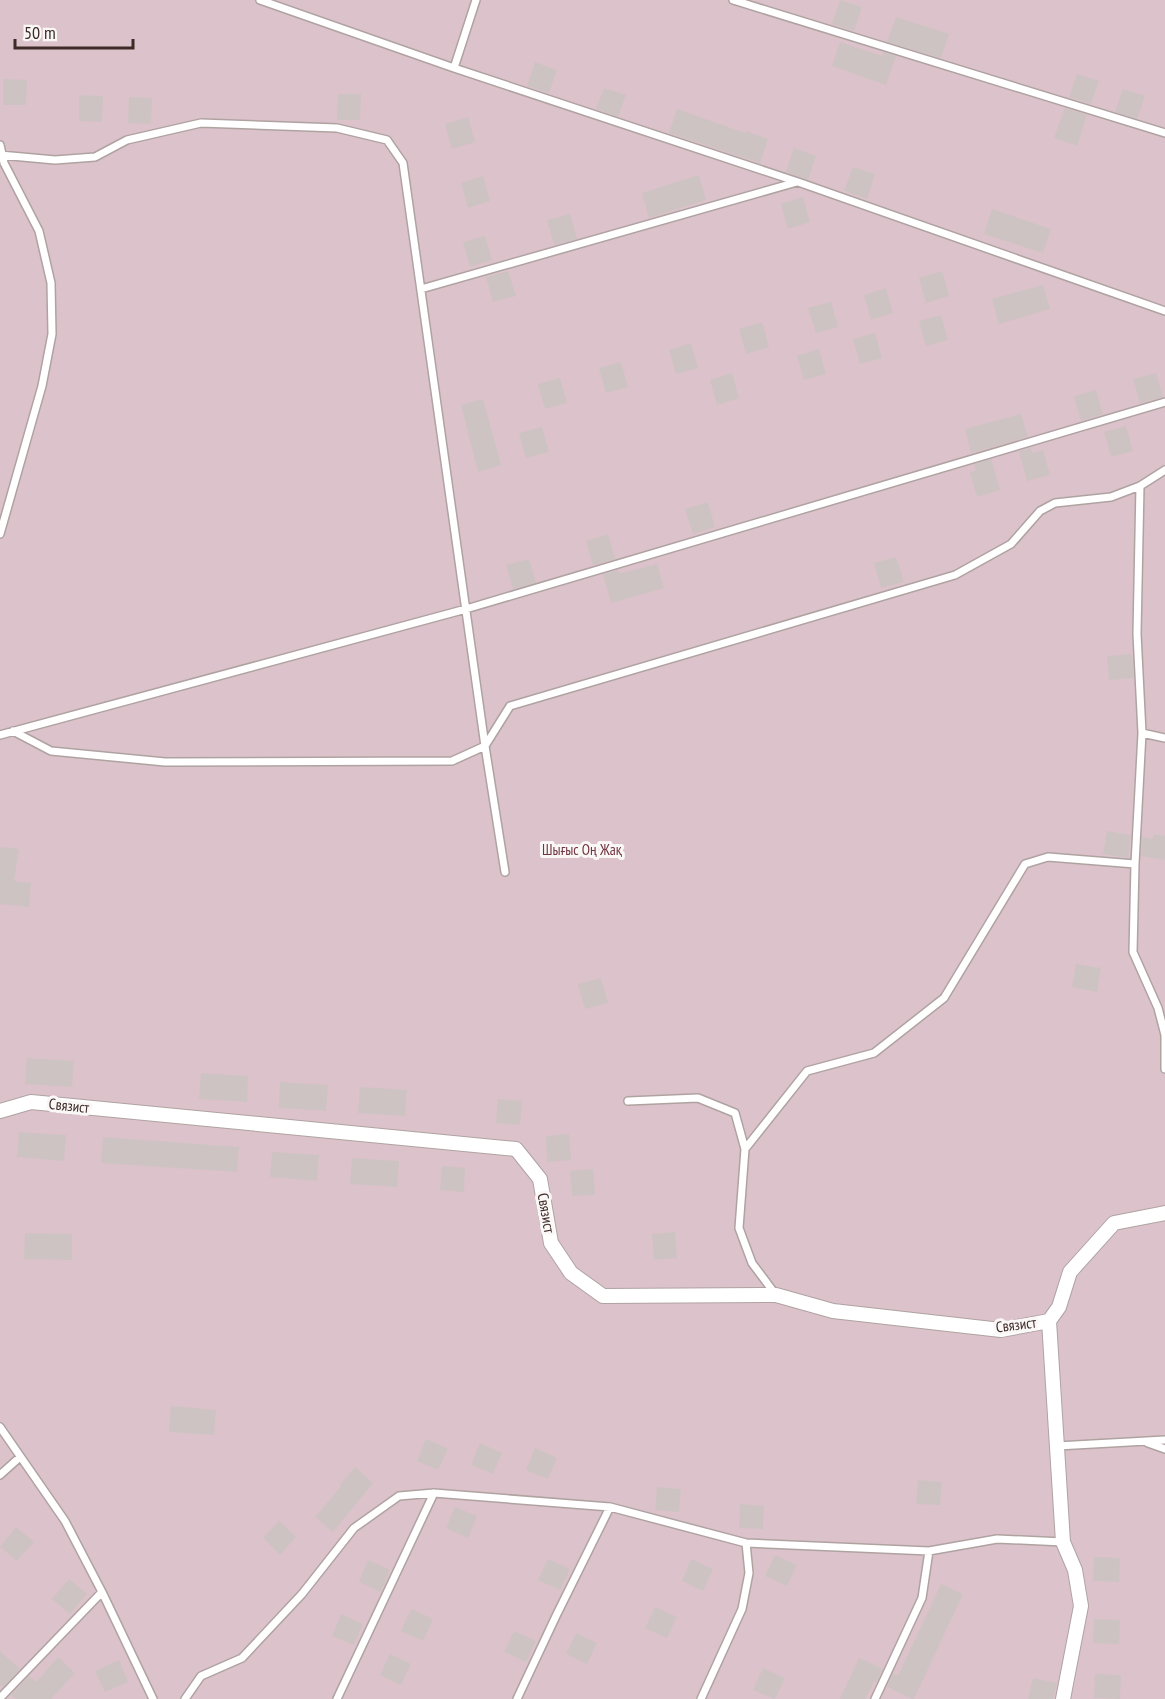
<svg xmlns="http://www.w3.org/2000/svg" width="1165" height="1699" viewBox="0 0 1165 1699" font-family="'PT Sans Narrow',sans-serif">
<rect width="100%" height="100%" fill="#eee7e7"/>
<path fill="#dcc2ca" d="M0,0h1165v1699h-1165z"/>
<path fill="#cec3c3" d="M840,0l22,7 -8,24 -22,-7z
M896,17l53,17 -8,24 -54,-16z
M840,42l42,14 2,-4 12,4 -10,29 -54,-19z
M535,62l22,8 -8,23 -22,-7z
M1077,74l22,7 -8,23 -22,-7z
M3,79l24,1 -1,25h-23z
M604,88l22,7 -8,22 -22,-8z
M1123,89l22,7 -8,23 -22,-7z
M338,94h23l-1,26h-23z
M79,95l24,1 -1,26 -23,-1z
M129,97l23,1 -1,26 -23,-1z
M1065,108l22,7 -10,31 -23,-8z
M677,109l68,24 1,-2 22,8 -8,24 -91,-30z
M468,117l7,25 -23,7 -7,-25z
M794,148l22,8 -8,24 -22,-8z
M853,167l22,7 -8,25 -23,-8z
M699,175l7,25 -57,18 -7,-25z
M483,176l7,25 -22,7 -7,-25z
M803,197l7,25 -22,7 -7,-25z
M992,209l59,20 -8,24 -59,-19z
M570,214l7,25 -23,6 -7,-25z
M485,236l7,24 -22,7 -7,-25z
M508,271l8,25 -23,6 -7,-25z
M942,271l7,25 -23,7 -7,-25z
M1043,285l7,24 -51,15 -7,-25z
M886,288l7,25 -22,7 -7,-25z
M831,302l7,25 -22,6 -8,-25z
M941,315l7,25 -22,6 -7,-25z
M762,322l7,25 -23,7 -7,-25z
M875,333l7,25 -22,6 -7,-25z
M691,343l7,25 -22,6 -7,-24z
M819,349l7,25 -22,6 -7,-24z
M621,362l7,25 -22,6 -7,-25z
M732,373l7,25 -22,7 -7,-25z
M1156,373l7,24 -23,6 -7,-24z
M560,378l7,25 -22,6 -7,-25z
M1096,390l7,24 -22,7 -7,-25z
M483,399l18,66 -23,7 -17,-67z
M1021,414l7,23 -57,16 -6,-24z
M1126,426l7,25 -22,6 -7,-25z
M542,427l7,25 -23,6 -7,-25z
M1031,448l1,5 11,-3 7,25 -23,6 -8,-30z
M991,459l9,31 -23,7 -7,-25 6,-2 -2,-6z
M708,502l7,25 -22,7 -8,-25z
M608,534l7,25 -22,6 -7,-24z
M896,557l8,25 -23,6 -7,-25z
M529,559l7,24 -23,6 -7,-24z
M657,564l7,24 -53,15 -8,-29 15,-4 1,3 7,-1z
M1132,654l2,24 -25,2 -2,-24z
M1107,831l24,4 -3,23 -25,-4z
M1153,834l12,2v24l-24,-4 1,-19 11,2z
M0,847l19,2 -5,32 17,2 -2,24 -29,-3z
M1076,964l25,4 -4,24 -25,-5z
M601,978l7,25 -23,6 -7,-25z
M27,1058l47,3 -2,26 -47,-3z
M201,1073l47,3 -1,26 -48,-3z
M280,1082l48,3 -2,26 -47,-3z
M360,1087l47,3 -2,26 -47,-3z
M498,1099l24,2 -2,24 -24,-2z
M19,1132l47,3 -2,26 -47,-4z
M569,1134l2,26 -24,2 -1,-26z
M103,1137l136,10 -2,25 -136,-9z
M272,1152l47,3 -2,26 -47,-4z
M352,1158l47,3 -2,26 -47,-3z
M442,1166l23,2 -1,24 -24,-2z
M593,1169l2,26 -23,1 -2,-25z
M675,1232l2,26 -23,2 -2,-26z
M25,1233l47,1v26l-48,-1z
M171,1406l45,4 -2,25 -45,-3z
M426,1439l22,10 -10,21 -21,-9z
M480,1443l22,10 -9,21 -22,-9z
M535,1448l22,10 -9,21 -22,-9z
M355,1467l18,16 -40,49 -18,-15 26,-31 -1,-1z
M918,1480l24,2 -2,23 -24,-1z
M657,1487l24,2 -2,23 -24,-2z
M740,1504l24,2 -1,23 -24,-1z
M455,1507l22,9 -9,22 -22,-10z
M279,1521l17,16 -16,18 -17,-17z
M16,1527l18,15 -17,19 -17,-14z
M775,1555l22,10 -10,21 -22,-10z
M1094,1557l26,1 -1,24 -26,-1z
M548,1559l22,10 -10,21 -22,-10z
M691,1559l22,10 -10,22 -21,-10z
M368,1560l22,10 -9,22 -22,-10z
M69,1579l18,15 -17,20 -18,-15z
M941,1584l22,10 -49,105h-2l-25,-12 6,-14 5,3z
M655,1607l22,10 -10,21 -22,-10z
M411,1609l22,10 -10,22 -22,-10z
M341,1614l22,10 -9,21 -22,-9z
M1094,1619l26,1 -1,24 -26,-1z
M514,1631l22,10 -10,21 -22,-10z
M576,1633l21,10 -10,21 -21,-10z
M0,1651l20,18 -17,18 -3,-2z
M390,1654l21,10 -10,21 -21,-10z
M58,1657l17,16 -24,26h-35l-5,-4 18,-19 7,6z
M859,1658l24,11 -7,14 -2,-1 -9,17h-25z
M119,1660l9,22 -23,10 -10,-21z
M763,1668l22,10 -10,21 -22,-9z
M1095,1674l26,1 -1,24 -26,-1z
M1033,1678l24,5 -4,16h-25z"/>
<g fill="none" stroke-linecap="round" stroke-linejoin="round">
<g stroke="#afa3a2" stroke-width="10">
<path id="service" d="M260,0l194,68 344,114 367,129
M733,0l432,133
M454,68l22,-68
M0,145l4,18 35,68 12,52 1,51 -10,52 -42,148
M0,155l55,5 40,-3 32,-17 74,-17 136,5 50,12 16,23 82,583 -33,15 -287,1 -114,-11 -38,-20
M421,289l376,-107
M1140,486l25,-16
M0,735l466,-126 699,-207
M1135,864l-2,88 25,56 7,27v34
M505,872l-20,-126 25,-40 445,-131 56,-31 29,-33 15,-8 56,-6 29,-11 -3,148 5,99
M628,1101l70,-3 37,15 10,36
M776,1295l-24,-32 -13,-35 6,-79 62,-78 67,-18 70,-55 81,-134 23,-7 87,7 7,-131 23,5
M0,1427l65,94 37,71 51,107
M1148,1443l17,6
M1057,1446l108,-6
M0,1475l20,-18
M0,1698l102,-106
M185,1699l16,-23 41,-18 60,-64 52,-66 45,-32 35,-3 176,14 136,36 183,8 68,-12 66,3
M337,1699l97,-206
M517,1699l39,-83 54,-109
M701,1699l41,-90 7,-36 -3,-30
M875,1699l47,-101 7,-47"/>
</g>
<g stroke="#afa3a2" stroke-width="16">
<path id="minor" d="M0,1111l31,-9 485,47 24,30 11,64 20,30 32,23 173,-1 57,16 168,19 48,-9
M1063,1699l18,-93 -6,-36 -12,-28 -14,-221 10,-14 11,-35 44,-49 51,-10"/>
</g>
<use href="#service" stroke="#fff" stroke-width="7"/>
<use href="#minor" stroke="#fff" stroke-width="14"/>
</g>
<g text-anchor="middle" stroke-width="6" stroke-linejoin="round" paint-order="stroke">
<g font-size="15" fill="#713540" stroke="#faf7f7">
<text x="582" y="855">Шығыс Оң Жақ</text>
</g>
<g font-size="15" fill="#3e2b27" stroke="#faf7f7">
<text transform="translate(69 1106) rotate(6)" y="5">Связист</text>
<text transform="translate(546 1213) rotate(80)" y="5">Связист</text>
<text transform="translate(1016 1325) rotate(-7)" y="5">Связист</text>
</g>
</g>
<path d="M15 39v9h118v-9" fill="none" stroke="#3e2b27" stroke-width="3"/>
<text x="24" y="39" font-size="18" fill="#3e2b27" stroke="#faf7f7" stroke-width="4.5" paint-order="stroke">50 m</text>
</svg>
